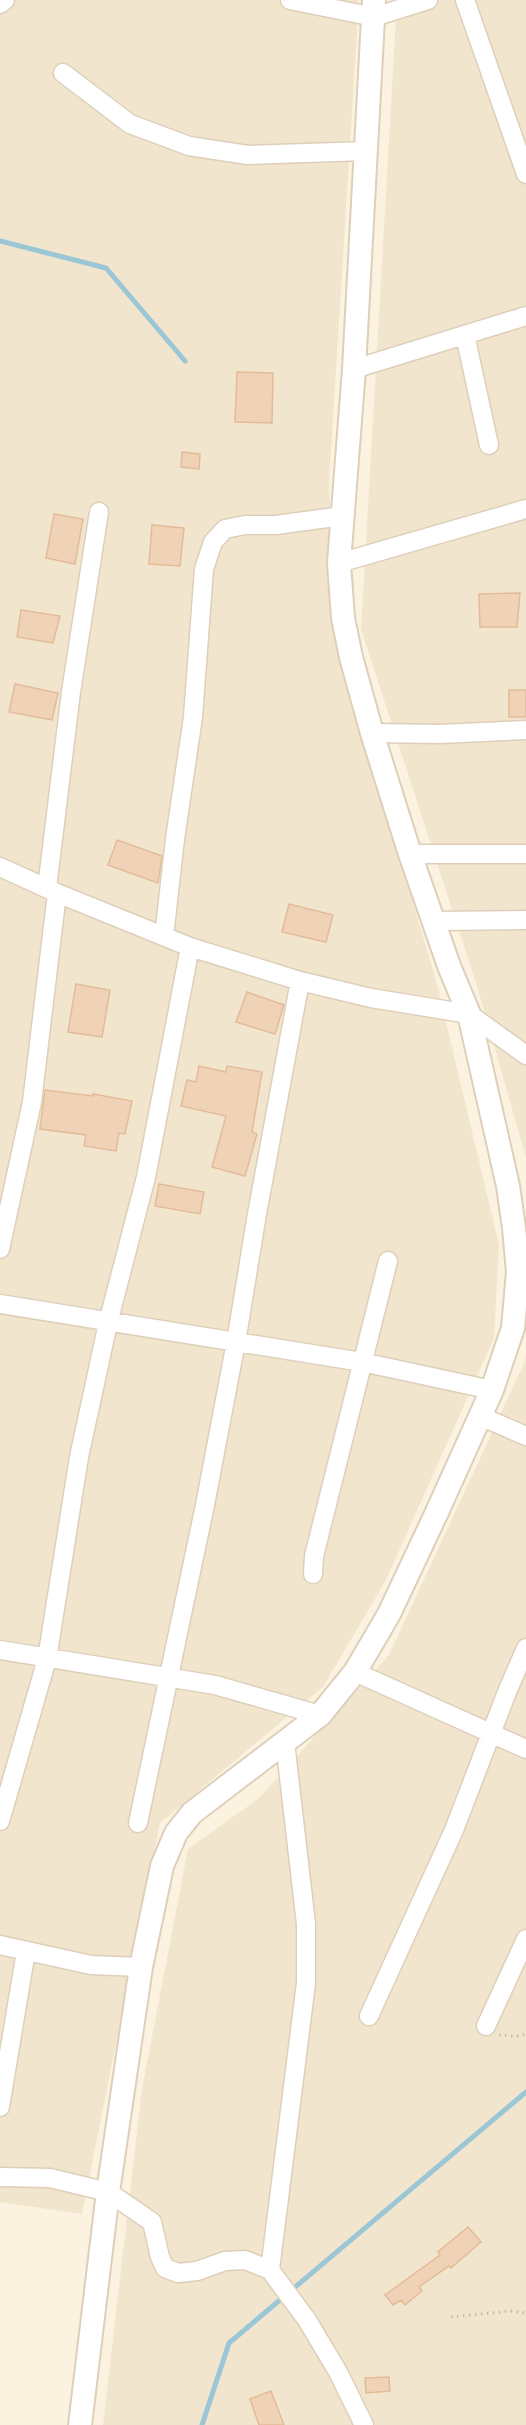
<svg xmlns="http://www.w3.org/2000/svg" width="526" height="2425" viewBox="0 0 526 2425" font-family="'Public Sans',sans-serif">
<rect width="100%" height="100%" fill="#fbf3df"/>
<path fill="#f2e5cd" d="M0,0h359l-30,482 6,160 101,338 63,265 -5,93 -108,242 -63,107 -163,136 -78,391 -82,-12z
M397,0h129v1158l-49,-172 -116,-357z
M526,1352v1073h-423l39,-336 46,-240 70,-50 131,-144 136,-294z"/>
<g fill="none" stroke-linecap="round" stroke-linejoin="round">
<path stroke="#9bc6d5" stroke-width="5" d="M0,241l106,27 79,93
M202,2425l27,-82 297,-251"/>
</g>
<path fill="#f0d3b7" stroke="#e2bc98" stroke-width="1.5" d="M237,372l36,1 -1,50 -37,-1z
M182,452l18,2 -1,15 -18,-2z
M54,514l29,5 -8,45 -29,-6z
M152,525l32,3 -4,38 -31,-2z
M520,593l-3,34h-37l-1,-33z
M21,610l39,6 -7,27 -36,-6z
M15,684l43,9 -6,27 -43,-8z
M509,690h17v27h-17z
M117,840l45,16 -4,27 -50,-18z
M289,904l44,11 -7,27 -44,-10z
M76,984l34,6 -8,47 -34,-5z
M247,992l37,13 -9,29 -39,-12z
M199,1066l27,6 1,-6 35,6 -10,60 5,2 -12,42 -33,-9 14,-51 -45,-10 6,-26 9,2z
M45,1090l48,6v-2l39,7 -7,33 -6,-1 -3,18 -32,-5 2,-11 -46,-6z
M159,1184l45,8 -4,22 -45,-8z
M468,2227l13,15 -30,26 -2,-2 -30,21 3,4 -17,14 -4,-5 -8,5 -8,-10 55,-40 -2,-3z
M389,2377l1,14 -24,2 -1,-15z
M271,2391l13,34h-25l-9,-26z"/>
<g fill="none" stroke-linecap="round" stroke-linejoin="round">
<g stroke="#decfbb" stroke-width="21">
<path id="minor" d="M290,0l84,17 54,-17
M465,0l61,174
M0,4l5,-4
M63,73l67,51 59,22 59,9 118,-4
M465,335l24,110
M354,369l172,-53
M339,563l187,-54
M372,733l68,1 86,-4
M410,854h116
M0,867l57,26 133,54 110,34 71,17 98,16 57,41
M47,888l24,-196 28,-180
M434,921l92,-1
M164,936l11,-97 18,-122 11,-148 9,-27 12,-13 20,-4h31l66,-9
M0,1249l32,-147 25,-209
M0,1304l362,58 130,28
M480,1416l46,20
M313,1574l1,-18 74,-295
M0,1650l215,35 105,30
M355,1672l171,77
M0,1821l47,-162 32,-202 29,-134 38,-146 44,-230
M138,1823l67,-318 31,-163 21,-128 43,-233
M0,1945l91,20 50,2
M369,2016l85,-186 53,-138 19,-44
M486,2026l40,-87
M0,2107l26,-156
M0,2177l50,1 58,14 44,30 8,35 5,11 13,5 19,-2 28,-10 20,-1 25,10 37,50 31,52 26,53
M270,2270l36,-287v-59l-21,-182"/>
</g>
<g stroke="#decfbb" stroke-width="26">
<path id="tertiary" d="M80,2425l28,-233 33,-225 21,-101 14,-33 16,-20 128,-98 35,-43 34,-58 48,-102 55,-122 21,-62 5,-56 -4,-44 -6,-42 -39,-172 -20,-48 -39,-112 -38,-121 -21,-76 -8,-39 -4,-55 15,-194 20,-369"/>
</g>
<path stroke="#d4b79b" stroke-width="3" stroke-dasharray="1.5 4.5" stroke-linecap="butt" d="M499,2035l18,1 9,-2
M451,2317l60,-6 15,2"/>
<use href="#minor" stroke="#fff" stroke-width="18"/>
<use href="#tertiary" stroke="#fff" stroke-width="22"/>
</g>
</svg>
